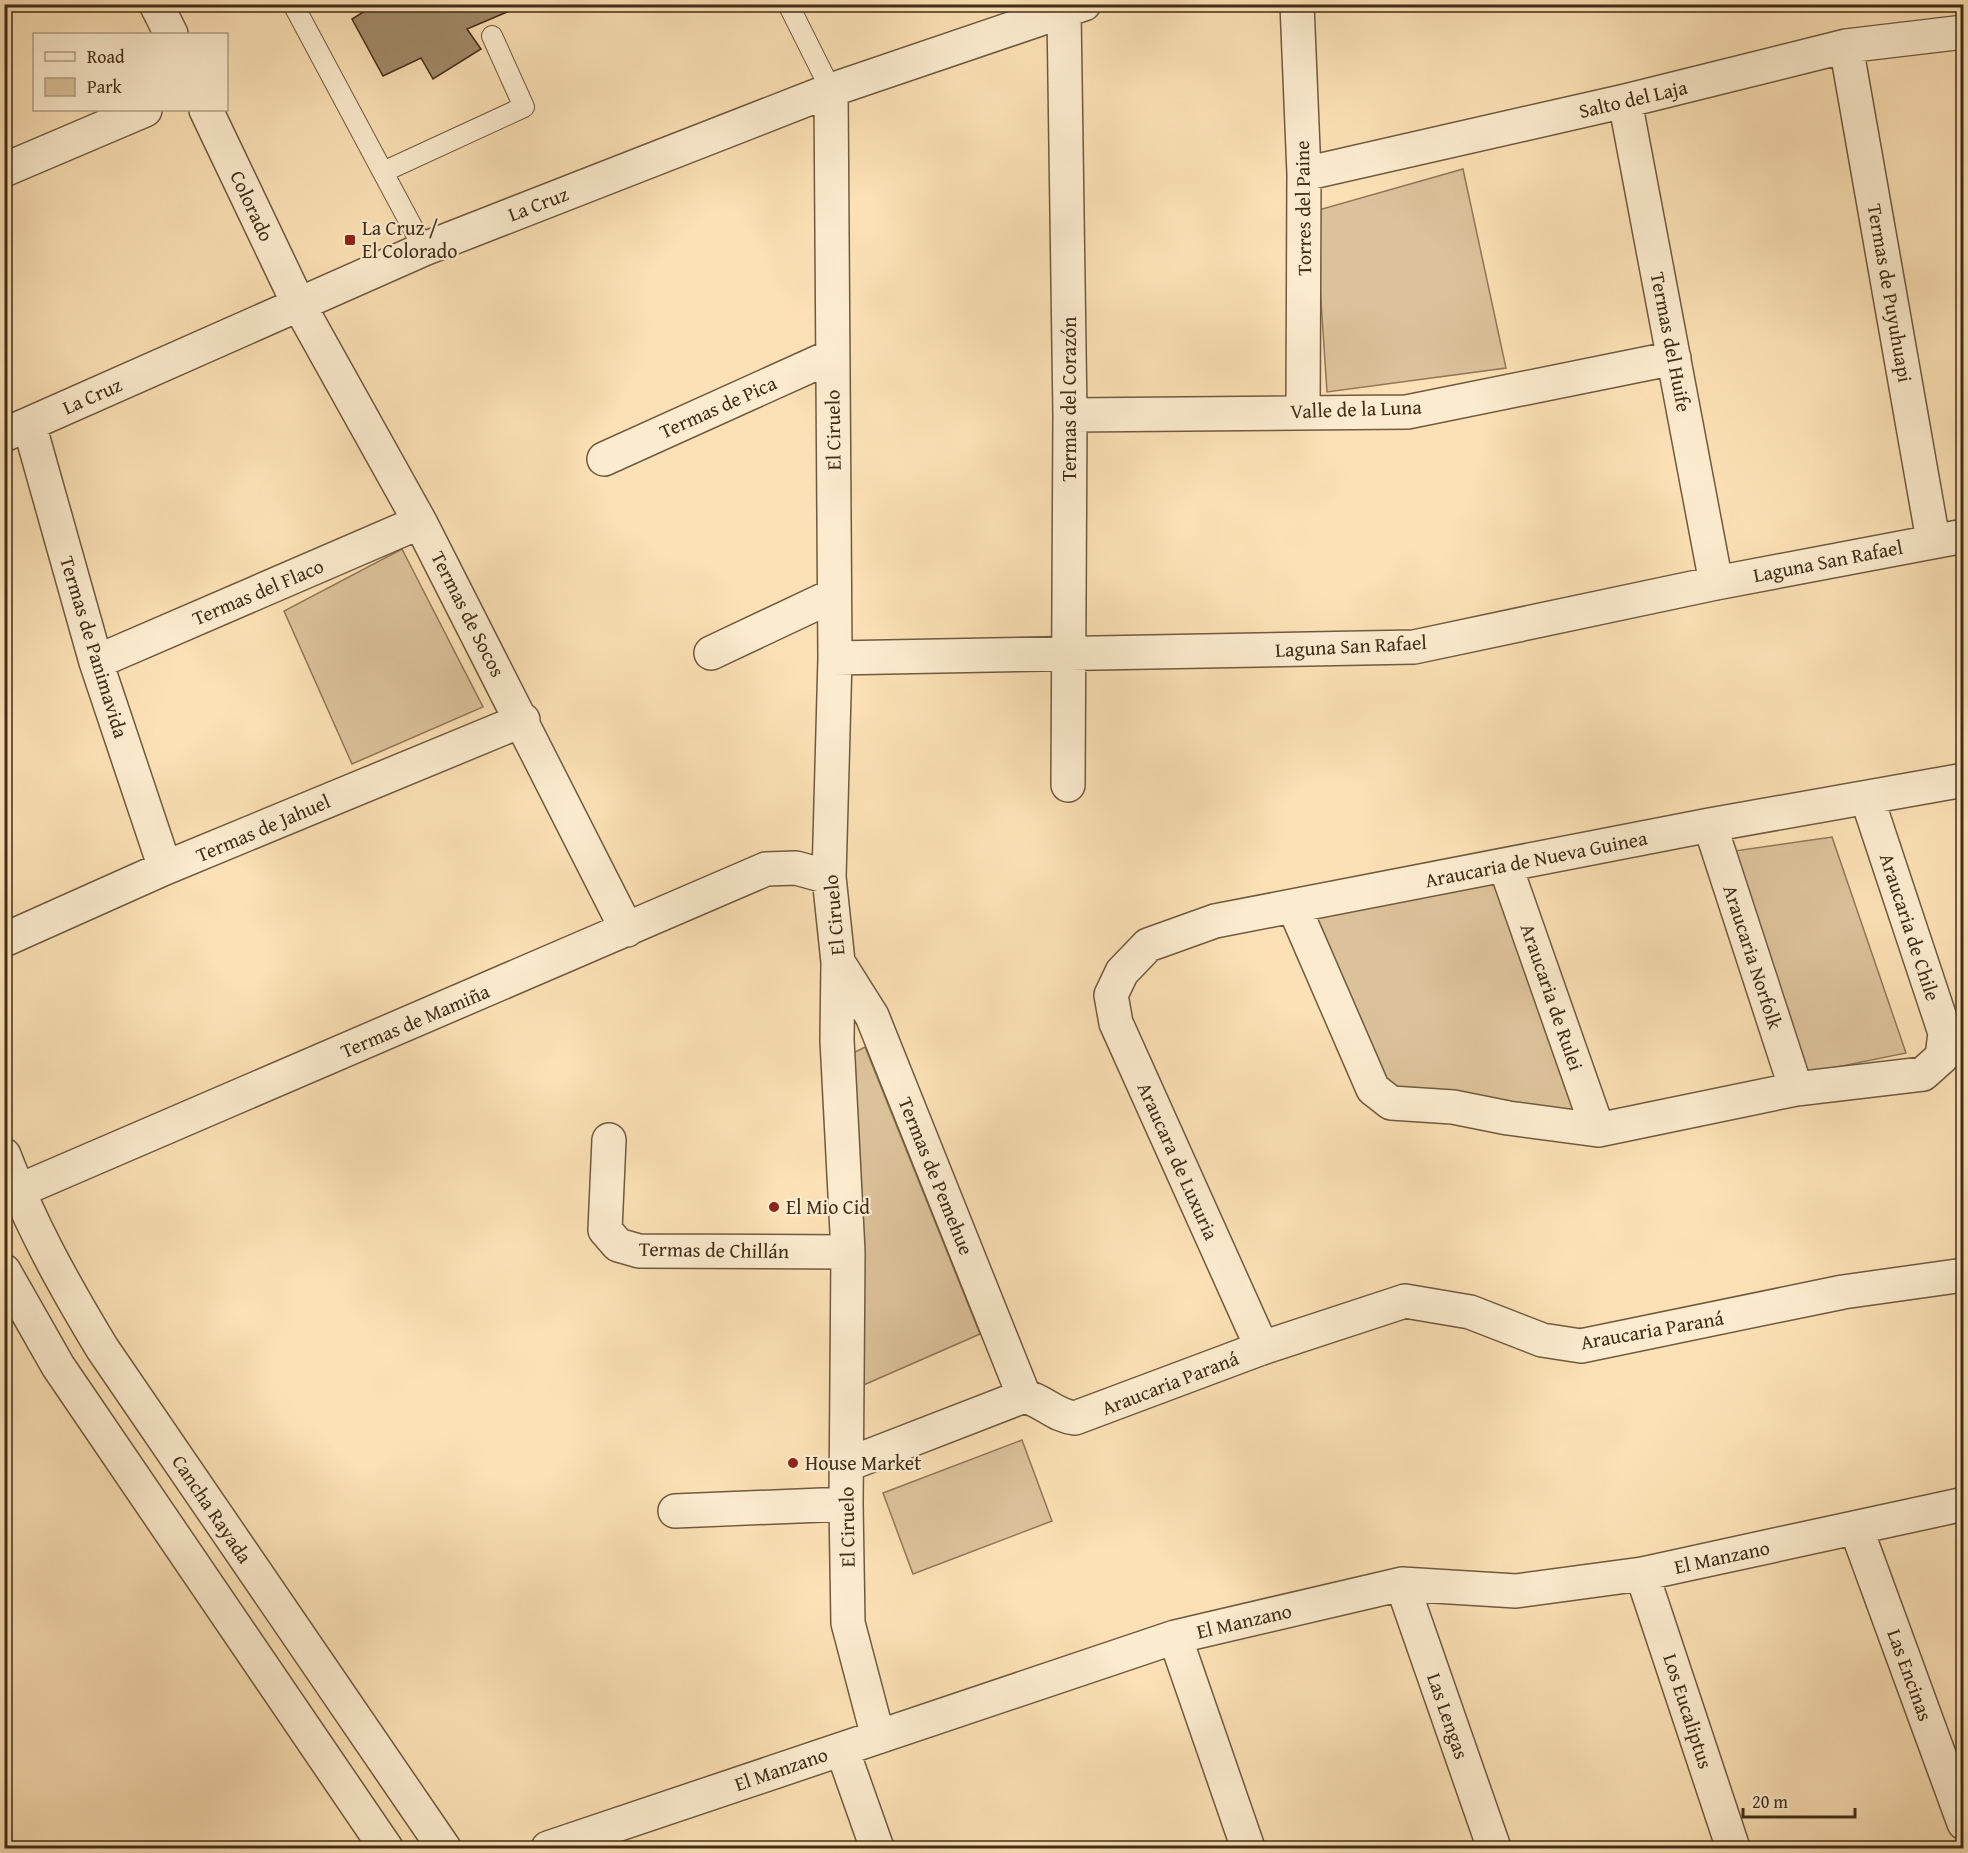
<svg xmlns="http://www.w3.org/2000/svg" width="1968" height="1853" viewBox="0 0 1968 1853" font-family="'Gentium Book Plus',serif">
<rect width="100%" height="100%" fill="#fbe1b5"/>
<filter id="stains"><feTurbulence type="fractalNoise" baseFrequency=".00333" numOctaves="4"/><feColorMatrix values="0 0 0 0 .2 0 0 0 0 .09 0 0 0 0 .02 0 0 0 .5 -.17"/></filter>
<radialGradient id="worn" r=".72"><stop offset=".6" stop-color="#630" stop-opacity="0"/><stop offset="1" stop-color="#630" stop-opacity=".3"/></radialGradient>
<path fill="#dcc29a" stroke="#8f7859" stroke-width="1.5" d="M1463,169l43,199 -179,24 -12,-181z
M402,549l81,158 -131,57 -68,-153z
M1832,837l74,216 -103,21 -76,-222z
M1500,872l86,248 -192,-25 -88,-181z
M865,1047l115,287 -121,53 -12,-331z
M1022,1440l30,81 -139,53 -30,-81z"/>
<path fill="#a28b6a" stroke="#422d18" stroke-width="1.5" d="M376,4h127l4,8 -40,17 14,20 -48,30 -12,-21 -38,18 -31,-57z"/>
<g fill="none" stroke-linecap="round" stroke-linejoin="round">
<g stroke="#705a3f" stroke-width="22">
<path id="service" d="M293,4l131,245
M788,4l43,86
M383,172l141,-65 -32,-71"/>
</g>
<g stroke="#705a3f" stroke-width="36">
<path id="minor" d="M156,4l15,30
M1297,4l7,170 -1,238
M1064,12l6,403 -2,370
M1846,46l87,494
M831,90l4,568 -6,219 9,85 -1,78 11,212 -2,252 2,119 30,114
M1625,101l91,482
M206,110l92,193 122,219 207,408
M4,170l141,-60
M1304,174l321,-73 221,-55 118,-14
M1070,415l337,-3 267,-54
M29,424l67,238 69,206
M4,435l420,-186 407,-159 253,-86
M604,459l228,-103
M711,653l123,-58
M835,658l579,-11 302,-64 248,-47
M96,662l324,-140
M1710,825l86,264
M1505,865l93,265
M1294,907l79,182 18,14 62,4 55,11 90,12 198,-41 127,-15 19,-17 3,-24 -78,-235
M4,940l161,-72 358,-148
M838,962l34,54 152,380
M609,1140l-4,90 13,15 21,6 209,1
M4,1197l762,-328 30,-1 33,9
M1262,1348l-146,-325 -5,-28 11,-23 26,-27 67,-24 495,-96 254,-45
M846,1465l178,-69c20,5 31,20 51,22l187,-70 143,-47 65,11 72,28 39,6 262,-54 121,-17
M675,1511l171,-7
M1856,1528l108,295
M1642,1574l91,274
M1402,1584l92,264
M1175,1637l73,211
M842,1749l35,99
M548,1848l627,-211 227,-53 114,7 126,-17 322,-70"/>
</g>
<g stroke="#705a3f" stroke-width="36">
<path id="tertiary" d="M4,1155c26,69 60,130 98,193l342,500
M4,1271l54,95 328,482"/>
</g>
<use href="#service" stroke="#fceccf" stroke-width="20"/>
<use href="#minor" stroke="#fceccf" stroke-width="33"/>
<use href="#tertiary" stroke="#fceccf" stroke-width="33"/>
</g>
<g fill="#8f2418" stroke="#fceccf" stroke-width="2">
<rect x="344" y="234" width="12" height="12" rx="3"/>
<circle cx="774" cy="1207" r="6"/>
<circle cx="793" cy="1463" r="6"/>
</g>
<g text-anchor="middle" stroke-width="4.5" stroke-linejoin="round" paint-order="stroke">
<g font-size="20" fill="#422d18" stroke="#fceccf">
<text transform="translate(1633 99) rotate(-13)" y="7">Salto del Laja</text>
<text transform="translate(538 204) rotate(-21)" y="7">La Cruz</text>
<text transform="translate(252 206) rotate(65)" y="7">Colorado</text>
<text transform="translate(1303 208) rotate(-91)" y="7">Torres del Paine</text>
<text transform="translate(1890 293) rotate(80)" y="7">Termas de Puyuhuapi</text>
<text transform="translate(1671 342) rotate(79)" y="7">Termas del Huife</text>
<text transform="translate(92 396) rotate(-24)" y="7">La Cruz</text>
<text transform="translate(1069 399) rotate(-90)" y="7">Termas del Corazón</text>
<text transform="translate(718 407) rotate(-24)" y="7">Termas de Pica</text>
<text transform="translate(1356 409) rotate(-2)" y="7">Valle de la Luna</text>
<text transform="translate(833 430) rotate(-91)" y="7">El Ciruelo</text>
<text transform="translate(1828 561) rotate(-11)" y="7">Laguna San Rafael</text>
<text transform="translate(258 592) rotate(-23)" y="7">Termas del Flaco</text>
<text transform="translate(468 614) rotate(63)" y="7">Termas de Socos</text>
<text transform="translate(1351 646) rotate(-3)" y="7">Laguna San Rafael</text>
<text transform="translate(94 647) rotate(73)" y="7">Termas de Panimavida</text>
<text transform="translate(263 828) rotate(-23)" y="7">Termas de Jahuel</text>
<text transform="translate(1536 859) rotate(-11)" y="7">Araucaria de Nueva Guinea</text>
<text transform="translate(834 915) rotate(-95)" y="7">El Ciruelo</text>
<text transform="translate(1910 927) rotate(72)" y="7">Araucaria de Chile</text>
<text transform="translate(1753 957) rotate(72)" y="7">Araucaria Norfolk</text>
<text transform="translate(1552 997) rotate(71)" y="7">Araucaria de Rulei</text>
<text transform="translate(415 1021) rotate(-23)" y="7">Termas de Mamiña</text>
<text transform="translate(1178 1161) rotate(66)" y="7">Araucara de Luxuria</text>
<text transform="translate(936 1176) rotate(68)" y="7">Termas de Pemehue</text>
<text transform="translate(714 1250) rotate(1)" y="7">Termas de Chillán</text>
<text transform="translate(1652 1330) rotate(-10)" y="7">Araucaria Paraná</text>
<text transform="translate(1170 1383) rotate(-21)" y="7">Araucaria Paraná</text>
<text transform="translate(212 1509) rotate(56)" y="7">Cancha Rayada</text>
<text transform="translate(847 1527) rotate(-91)" y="7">El Ciruelo</text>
<text transform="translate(1722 1557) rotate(-12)" y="7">El Manzano</text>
<text transform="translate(1244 1621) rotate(-13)" y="7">El Manzano</text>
<text transform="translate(1910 1675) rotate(70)" y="7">Las Encinas</text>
<text transform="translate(1688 1711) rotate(72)" y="7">Los Eucaliptus</text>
<text transform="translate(1448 1716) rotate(71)" y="7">Las Lengas</text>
<text transform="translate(781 1769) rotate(-19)" y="7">El Manzano</text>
</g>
<g font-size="20" fill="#422d18" stroke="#fceccf" text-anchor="start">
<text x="362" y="235">La Cruz /<tspan x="362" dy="23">El Colorado</tspan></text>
<text x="786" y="1214">El Mio Cid</text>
<text x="805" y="1470">House Market</text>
</g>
</g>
<rect width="1968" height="1853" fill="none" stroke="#fbe1b5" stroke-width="24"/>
<rect x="6" y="6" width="1956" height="1841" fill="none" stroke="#422d18" stroke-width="3"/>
<rect x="12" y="12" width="1944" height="1829" fill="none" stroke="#422d18" stroke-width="1.5"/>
<rect x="33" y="33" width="195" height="78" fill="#fceccf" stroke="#b2a086" stroke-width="1.5"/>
<rect x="45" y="52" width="30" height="9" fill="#fceccf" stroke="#b2a086" stroke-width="1.5"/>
<text x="87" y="63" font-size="18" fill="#422d18">Road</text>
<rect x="45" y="78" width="30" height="18" fill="#dcc29a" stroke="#b2a086" stroke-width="1.5"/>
<text x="87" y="93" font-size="18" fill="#422d18">Park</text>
<path d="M1743 1808v9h112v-9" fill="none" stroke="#422d18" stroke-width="3"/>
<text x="1752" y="1808" font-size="18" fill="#422d18" stroke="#fceccf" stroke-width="4.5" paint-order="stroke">20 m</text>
<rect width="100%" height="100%" filter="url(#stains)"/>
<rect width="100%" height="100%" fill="url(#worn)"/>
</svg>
